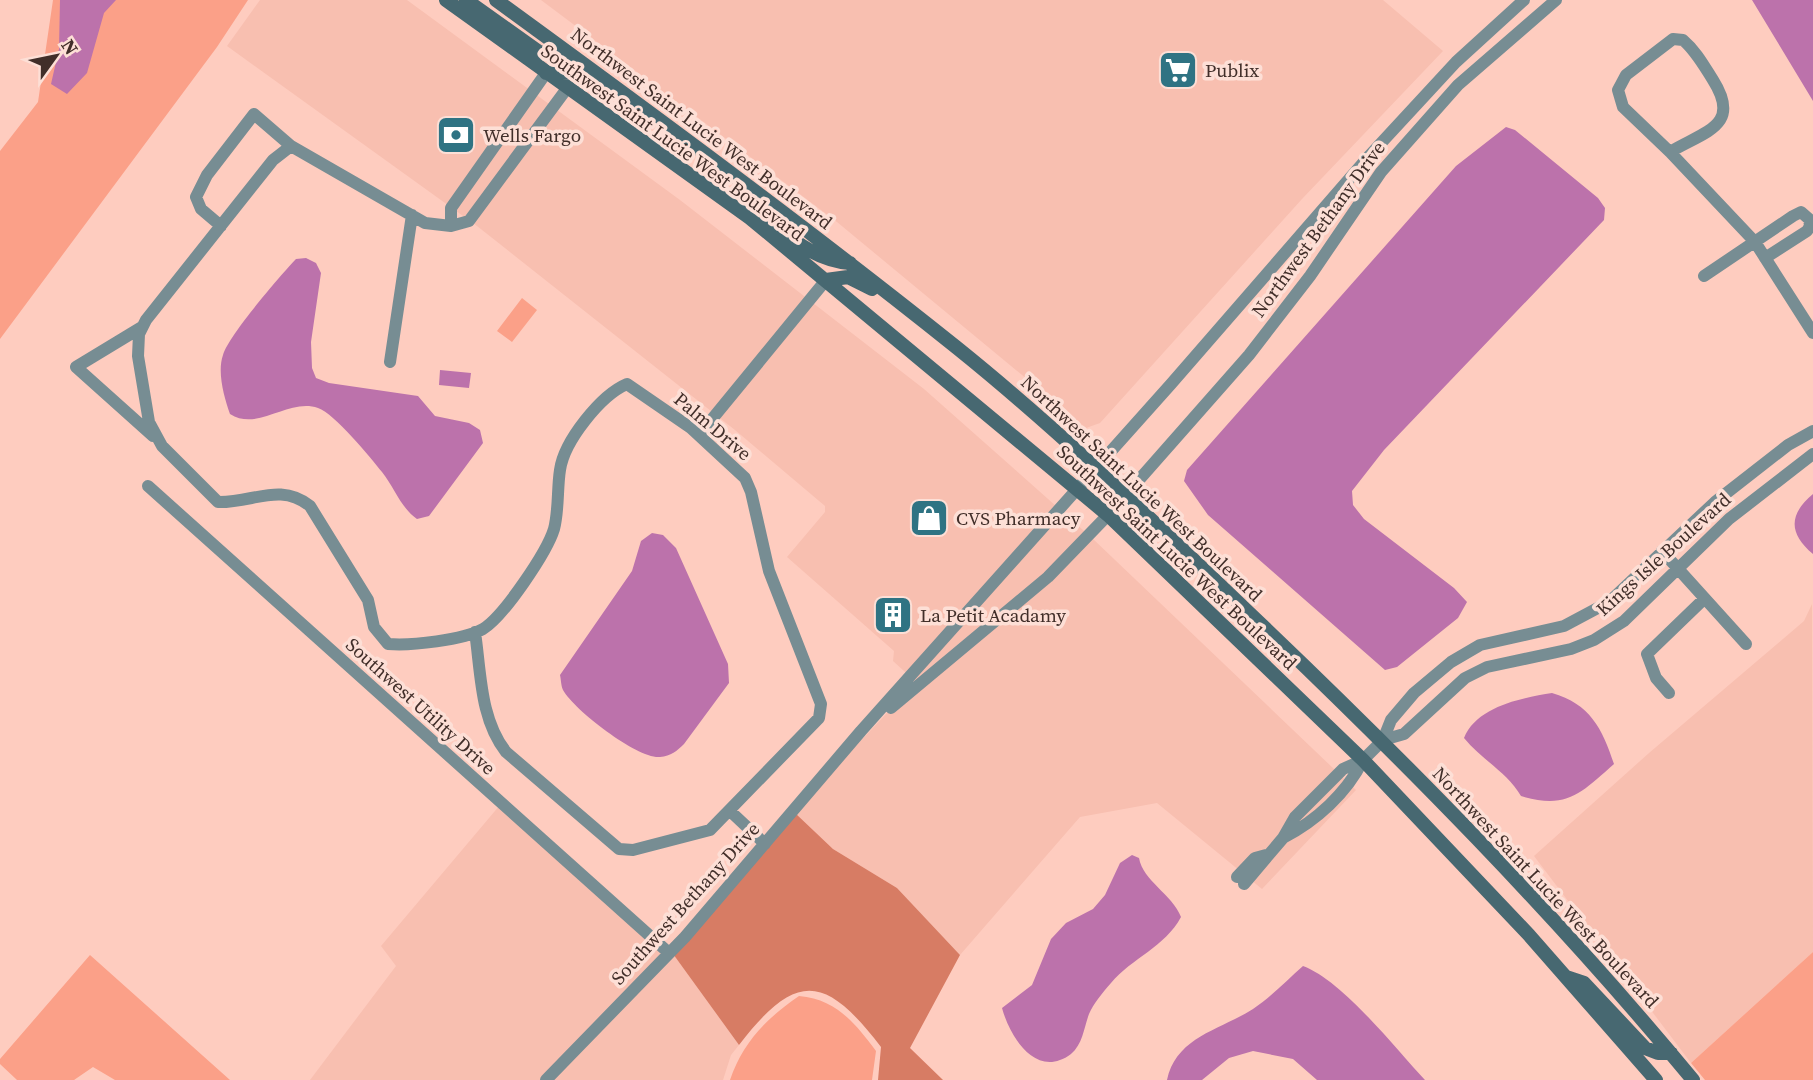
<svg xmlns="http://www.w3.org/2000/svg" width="1813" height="1080" viewBox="0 0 1813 1080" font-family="'Source Serif 4',serif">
<rect width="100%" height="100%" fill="#feccbf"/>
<path fill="#f8bfb0" d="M260,0h147l273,200 244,189 168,149 264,252 -94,99 -105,-86 -77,14 -120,138 -63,-67 -64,-39 -39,-37 122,-130 -23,-21 1,-10 -107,-94 38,-45v-6l-90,-76 -258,-204 -250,-180z
M541,0h842l60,51 -141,148 -202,224 -14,5 -249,-206z
M1812,604l1,348 -122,111 -157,-207 115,-103 155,-132z
M500,805l163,135 76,105 -8,10 -8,25h-413l86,-114 -15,-20z"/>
<path fill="#fba088" d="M53,0h195l-31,47 -217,292v-188l38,-49z
M522,298l15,12 -25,32 -15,-11z
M1813,952v128h-108l-14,-17z
M90,955l140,125h-115l-22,-13 -19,13h-57l-17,-16v-5z
M799,996c37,3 56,27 77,55l-4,29h-142c13,-38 37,-62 69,-84z"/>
<path fill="#d77c64" d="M794,812l39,37 64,39 63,67 -50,93 33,32h-65l3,-33c-56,-73 -85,-76 -142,-2l-71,-98z"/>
<path fill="#bc72ab" d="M60,0h56l-12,13 -17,60 -20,21 -16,-10 8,-35z
M1752,0h61v101z
M1506,127l9,3 83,68 7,10 -1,12 -220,230 -32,41 1,14 11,14 90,69 13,14 -9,16 -61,49 -12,3 -177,-155 -24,-34 3,-11 269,-304z
M306,258l10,5 5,10 -10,69 1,26 4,10 13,5 89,13 17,20 34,7 11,7 3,13 -54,73 -12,3c-16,-11 -23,-32 -35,-47 -12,-15 -47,-58 -64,-64 -30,-10 -60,24 -88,6 -6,-17 -13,-42 -7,-59 6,-20 57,-79 73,-96z
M440,370l31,3 -2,15 -30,-3z
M1813,494v60c-25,-21 -24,-40 0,-60z
M652,533l11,2 13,13 52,116 1,19 -45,61c-7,7 -13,12 -24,13 -22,2 -85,-46 -97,-67 -2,-4 -2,-11 -3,-15l72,-104 9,-30z
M1552,693c38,11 50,35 62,71 -33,29 -47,46 -93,32 -14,-24 -39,-36 -57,-58 13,-32 58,-40 88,-45z
M1132,855l7,3c4,23 33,36 42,59 -16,30 -49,41 -70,66 -8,9 -18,21 -22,31 -5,13 -6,30 -18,40 -35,26 -61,-17 -69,-46l30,-23 19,-46 15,-16 27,-14 12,-14 15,-32z
M1303,966c40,15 92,82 122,114h-108l-24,-21 -40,-8 -24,7 -27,22h-35c9,-43 53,-50 86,-71 18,-12 34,-29 50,-43z"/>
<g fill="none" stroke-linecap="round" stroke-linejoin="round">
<path stroke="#778d93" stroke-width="12" d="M1673,39l10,1c13,11 21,26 30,40 29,46 -8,51 -43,72l-47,-45 -5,-17 8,-15z
M1670,152l85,90 58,91
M221,226l-20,-17 -5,-12 11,-22 47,-61 37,32
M451,226v-18l95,-135
M1704,276l89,-60 8,-4 8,7 1,7 -3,5 -42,27
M142,327l-66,40 77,69
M390,362l22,-147
M699,435l127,-155
M148,486l521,467
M1662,551l84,93
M475,632c6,41 5,87 31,120l113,97 14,1 77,-20 109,-112 2,-14 -52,-133 -18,-79 -6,-14 -54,-50 -64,-44c-26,11 -63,57 -67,86 -3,19 -1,40 -6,59 -7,23 -50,87 -71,100 -20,11 -72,17 -95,15l-14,-17 -6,-27 -58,-94c-30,-24 -57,-3 -92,-4l-56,-56 -13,-24 -11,-66 1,-22 7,-14 127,-160 18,-14 134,77 26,3 18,-5 99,-134
M1669,693l-13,-15 -9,-24 57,-55
M891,708l157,-131 60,-62 141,-160 61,-79 71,-104 77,-87 98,-85
M1383,740l21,-6 61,-56 22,-11 84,-18 23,-9 30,-19 105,-102 84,-65
M730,811l35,33
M1283,838c33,-17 64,-45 80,-78
M1237,877l18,-19 11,-3
M1244,884l39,-46 12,-21 48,-48 20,-9 20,-20 8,-20 23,-27 37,-31 29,-17 84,-19 45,-24 106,-100 73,-57 25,-14
M546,1080l139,-143 176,-206 310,-347 199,-229 86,-93 68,-62"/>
<path stroke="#476871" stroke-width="14" d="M446,0l304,218 358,297 255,245 166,175 127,145
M466,0l73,52 35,6
M496,0c155,113 310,227 460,347 102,82 195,172 289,262 157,149 310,304 448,471
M546,73l32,-1 18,10
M759,214c29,21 53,46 91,49
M826,280l22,-3 24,12
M1566,977l18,6 61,65 13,5h13"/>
</g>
<defs>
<g id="supermarket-square" transform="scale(2.0125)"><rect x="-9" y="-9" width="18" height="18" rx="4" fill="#2f7383" stroke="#fddfd6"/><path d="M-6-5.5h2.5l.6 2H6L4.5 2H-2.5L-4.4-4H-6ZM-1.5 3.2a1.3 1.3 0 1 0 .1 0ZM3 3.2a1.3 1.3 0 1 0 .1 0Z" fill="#fff"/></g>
<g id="bank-square" transform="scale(2.0125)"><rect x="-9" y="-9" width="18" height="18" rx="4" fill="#2f7383" stroke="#fddfd6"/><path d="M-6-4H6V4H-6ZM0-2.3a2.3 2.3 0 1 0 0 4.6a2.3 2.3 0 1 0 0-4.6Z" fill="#fff"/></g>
<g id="shop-square" transform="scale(2.0125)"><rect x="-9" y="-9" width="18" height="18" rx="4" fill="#2f7383" stroke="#fddfd6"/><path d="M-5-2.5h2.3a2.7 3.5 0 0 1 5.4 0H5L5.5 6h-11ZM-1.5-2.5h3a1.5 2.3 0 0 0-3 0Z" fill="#fff"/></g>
<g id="building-square" transform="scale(2.0125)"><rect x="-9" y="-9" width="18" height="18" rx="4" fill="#2f7383" stroke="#fddfd6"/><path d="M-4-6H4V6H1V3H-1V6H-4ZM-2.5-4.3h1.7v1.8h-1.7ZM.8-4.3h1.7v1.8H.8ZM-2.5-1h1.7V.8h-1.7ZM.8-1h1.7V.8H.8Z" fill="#fff"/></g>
</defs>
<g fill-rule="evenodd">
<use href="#supermarket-square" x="1178" y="70"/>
<use href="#bank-square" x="456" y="135"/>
<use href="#shop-square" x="929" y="518"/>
<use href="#building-square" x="893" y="615"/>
</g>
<g text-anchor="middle" stroke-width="7" stroke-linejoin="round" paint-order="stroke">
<g font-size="19" fill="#412e29" stroke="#fddfd6" text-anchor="start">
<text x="1205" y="77">Publix</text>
<text x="483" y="142">Wells Fargo</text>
<text x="956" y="525">CVS Pharmacy</text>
<text x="920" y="622">La Petit Acadamy</text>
</g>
<g font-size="19" fill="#412e29" stroke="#fddfd6">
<text transform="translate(702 128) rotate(37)" y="7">Northwest Saint Lucie West Boulevard</text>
<text transform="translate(673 142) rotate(36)" y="7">Southwest Saint Lucie West Boulevard</text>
<text transform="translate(1318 229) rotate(-54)" y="7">Northwest Bethany Drive</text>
<text transform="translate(713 426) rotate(40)" y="7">Palm Drive</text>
<text transform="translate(1142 488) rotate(43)" y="7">Northwest Saint Lucie West Boulevard</text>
<text transform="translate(1663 554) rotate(-42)" y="7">Kings Isle Boulevard</text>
<text transform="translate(1177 557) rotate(43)" y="7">Southwest Saint Lucie West Boulevard</text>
<text transform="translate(421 706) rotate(42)" y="7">Southwest Utility Drive</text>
<text transform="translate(1546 887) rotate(47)" y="7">Northwest Saint Lucie West Boulevard</text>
<text transform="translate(685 903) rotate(-48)" y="7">Southwest Bethany Drive</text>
</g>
</g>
<g transform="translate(56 56) rotate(57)" stroke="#fddfd6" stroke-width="5" paint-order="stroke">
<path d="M0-5L12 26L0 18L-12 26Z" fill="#412e29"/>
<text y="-10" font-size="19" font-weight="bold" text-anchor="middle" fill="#412e29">N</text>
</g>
</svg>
